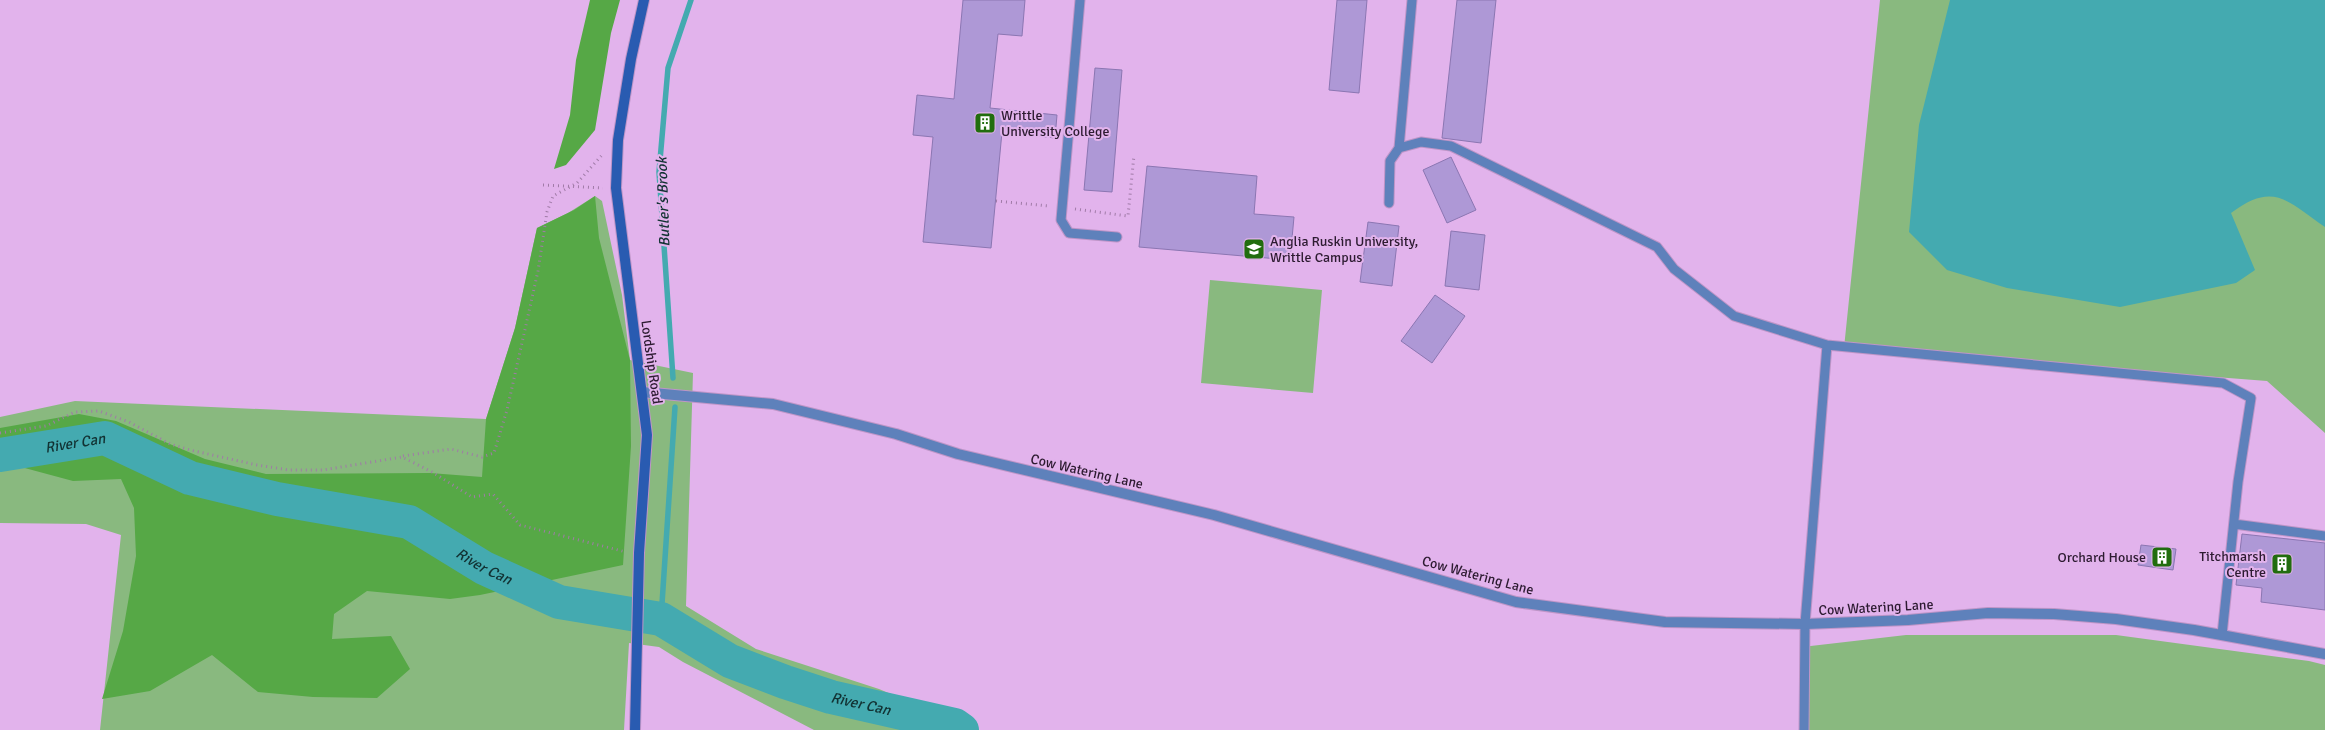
<svg xmlns="http://www.w3.org/2000/svg" width="2325" height="730" viewBox="0 0 2325 730" font-family="Signika,sans-serif">
<rect width="100%" height="100%" fill="#e2b3ec"/>
<path fill="#89b97f" d="M1880,0h445v433l-58,-52 -423,-33z
M595,196l7,5 20,94 8,65 63,13 -7,233 70,43 123,40 97,41h-162l-131,-68 -24,-15 -30,-4 -5,87h-524l21,-195 -35,-11 -86,-1v-106l75,-16 411,18 29,-91 22,-100 31,-15z
M1210,280l112,10 -9,103 -112,-10z
M1906,635h210l193,26 16,4v65h-525l2,-83z"/>
<path fill="#56a846" d="M590,0h30l-9,33 -16,97 -29,35 -12,4 16,-54 6,-55z
M595,196l4,42 31,122 1,86 -8,119 -143,30 -30,4 -83,-8 -33,23 -2,25 59,-3 19,33 -33,29 -64,-1 -55,-5 -46,-37 -62,36 -48,8 21,-68 13,-75 -2,-48 -13,-29 -48,2 -52,-14 -21,3v-42l79,-14 37,7 89,38 61,15 164,-1 52,4 4,-58 29,-91 22,-100 37,-18z"/>
<path fill="#44aab0" d="M1950,0h375v227c-38,-26 -51,-46 -94,-14l24,57 -19,13 -116,24 -113,-19 -60,-18 -38,-38 10,-107z"/>
<g fill="none" stroke-linecap="round" stroke-linejoin="round">
<path stroke="#44aab0" stroke-width="5.5" d="M673,378l-14,-206 9,-104 23,-68
M661,619l14,-212"/>
<path stroke="#44aab0" stroke-width="34" id="s1" d="M0,455l105,-17 85,40 87,21 132,23 75,46 75,34 102,17 69,42 55,21 46,15 124,28 7,5"/>
</g>
<path fill="#ae98d6" stroke="#8b76b2" d="M963,0h62l-3,36 -24,-2 -8,74 67,7 -2,23 -53,-6 -11,116 -68,-6 10,-105 -20,-2 4,-40 37,4z
M1337,0h30l-8,93 -30,-3z
M1457,0h39l-15,143 -39,-5z
M1095,68l27,2 -10,122 -28,-2z
M1451,157l25,53 -29,13 -24,-53z
M1147,166l110,10 -3,38 40,3 -4,43 -151,-13z
M1368,222l31,4 -7,60 -32,-4z
M1451,231l34,4 -6,55 -34,-4z
M1435,295l30,21 -33,47 -31,-22z
M2242,534l83,9v67l-64,-8 1,-14 -26,-3z
M2141,545l35,4 -3,21 -35,-5z"/>
<g fill="none" stroke-linecap="round" stroke-linejoin="round">
<g stroke="#be95c7" stroke-width="11">
<path id="lane" d="M1080,0l-19,220 8,13 48,4
M1399,148l13,-148
M1389,203l1,-42 9,-13 22,-6 30,4 206,101 17,22 60,47 93,29 -22,279 -1,106
M1827,345l396,38 28,15 -13,84 -16,153
M2234,524l91,12"/>
</g>
<g stroke="#be95c7" stroke-width="12">
<path id="street" d="M642,392l131,12 123,30 62,20 256,61 302,87 149,20 140,2 103,-4 80,-7 66,1 62,5 78,11 131,24"/>
</g>
<g stroke="#be95c7" stroke-width="12">
<path id="secondary" d="M635,730l4,-177 8,-118 -31,-247 2,-48 13,-81 13,-59"/>
</g>
<path stroke="#a07ba7" stroke-width="3" stroke-dasharray="1 4" stroke-linecap="butt" d="M543,185l60,3
M996,201l53,5
M1075,209l53,7 6,-61
M0,433l46,-7 29,-14 24,-1 30,11 41,22 20,6 67,15 32,5h34l79,-13 30,15 40,25 21,-3 27,31 106,27
M403,456l48,-7 31,8 12,-4 13,-43 31,-139 9,-59 6,-16 24,-13 26,-29"/>
<use href="#lane" stroke="#5e81bb" stroke-width="9"/>
<use href="#street" stroke="#5e81bb" stroke-width="10"/>
<use href="#secondary" stroke="#295bb1" stroke-width="10"/>
</g>
<defs>
<g id="building-square" transform="scale(1.125)"><rect x="-9" y="-9" width="18" height="18" rx="4" fill="#216d0e" stroke="#e2b3ec"/><path d="M-4-6H4V6H1V3H-1V6H-4ZM-2.5-4.3h1.7v1.8h-1.7ZM.8-4.3h1.7v1.8H.8ZM-2.5-1h1.7V.8h-1.7ZM.8-1h1.7V.8H.8Z" fill="#fff"/></g>
<g id="university-square" transform="scale(1.125)"><rect x="-9" y="-9" width="18" height="18" rx="4" fill="#216d0e" stroke="#e2b3ec"/><path d="M0-5L7-2L0 1L-7-2ZM-4 1L0 2.5L4 1V4Q0 6-4 4Z" fill="#fff"/></g>
</defs>
<g fill-rule="evenodd">
<use href="#building-square" x="985" y="123"/>
<use href="#university-square" x="1254" y="249"/>
<use href="#building-square" x="2162" y="557"/>
<use href="#building-square" x="2282" y="564"/>
</g>
<g text-anchor="middle" stroke-width="4" stroke-linejoin="round" paint-order="stroke">
<g font-size="14" fill="#2d1b31" stroke="#e2b3ec" text-anchor="start">
<text x="1001" y="120">Writtle<tspan x="1001" dy="16">University College</tspan></text>
<text x="1270" y="246">Anglia Ruskin University,<tspan x="1270" dy="16">Writtle Campus</tspan></text>
<text x="2266" y="561" text-anchor="end">Titchmarsh<tspan x="2266" dy="16">Centre</tspan></text>
<text x="2146" y="562" text-anchor="end">Orchard House</text>
</g>
<g font-size="14" fill="#2d1b31" stroke="#e2b3ec">
<text transform="translate(652 362) rotate(82)" y="5">Lordship Road</text>
<text transform="translate(1087 471) rotate(13)" y="5">Cow Watering Lane</text>
<text transform="translate(1478 575) rotate(15)" y="5">Cow Watering Lane</text>
<text transform="translate(1876 607) rotate(-3)" y="5">Cow Watering Lane</text>
</g>
<g font-size="15" font-style="italic" fill="#123233" stroke="#e2b3ec">
<text transform="translate(663 202) rotate(-92)" y="5">Butler's Brook</text>
<text dy="5" stroke="none"><textPath href="#s1" startOffset="76">River Can</textPath></text>
<text dy="5" stroke="none"><textPath href="#s1" startOffset="511">River Can</textPath></text>
<text dy="5" stroke="none"><textPath href="#s1" startOffset="916">River Can</textPath></text>
</g>
</g>
</svg>
